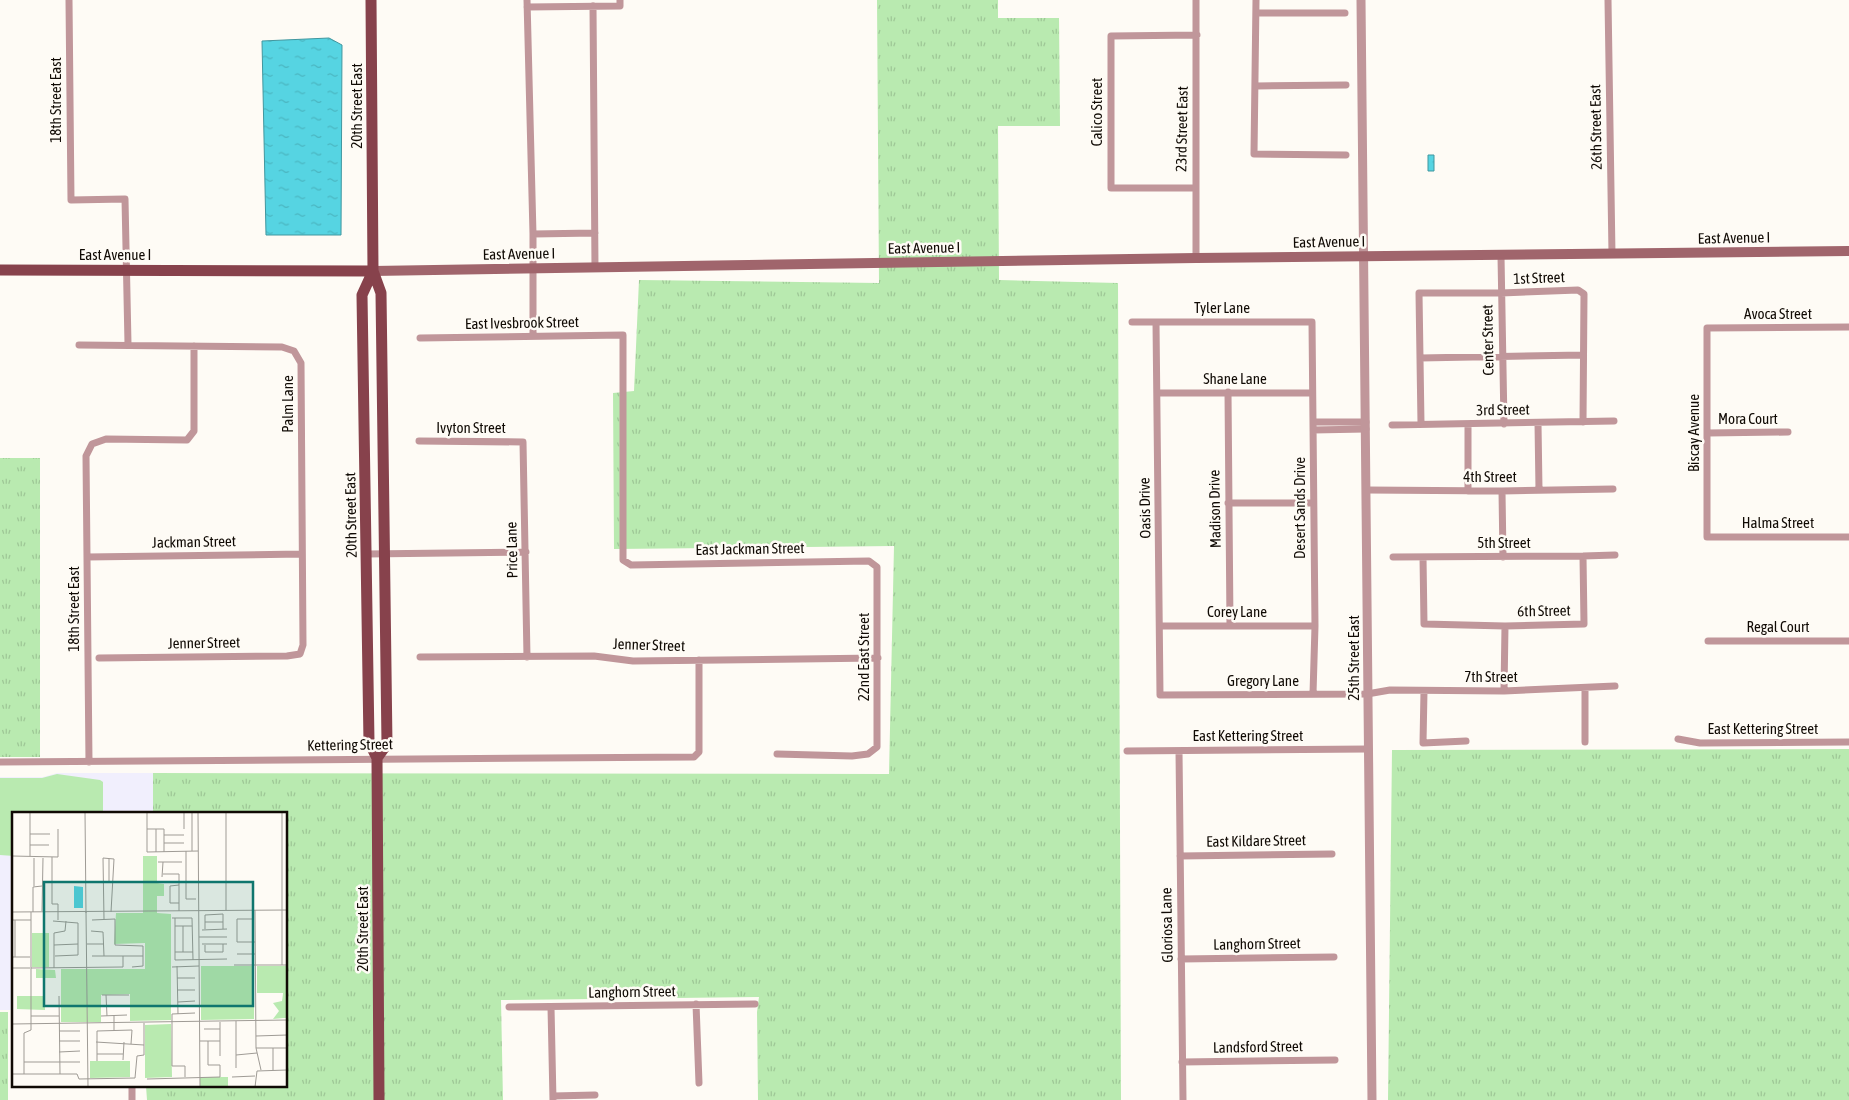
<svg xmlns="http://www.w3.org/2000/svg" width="1849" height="1100" viewBox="0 0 1849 1100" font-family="'Asap Condensed',sans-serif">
<defs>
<pattern id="grass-tufts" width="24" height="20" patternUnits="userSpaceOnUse" patternTransform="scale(1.25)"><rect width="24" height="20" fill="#b9eab0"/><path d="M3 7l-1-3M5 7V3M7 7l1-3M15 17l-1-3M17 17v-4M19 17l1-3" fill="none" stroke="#9ec796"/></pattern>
<pattern id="water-ripples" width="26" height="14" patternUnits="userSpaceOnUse" patternTransform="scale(1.25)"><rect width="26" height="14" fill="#56d4e2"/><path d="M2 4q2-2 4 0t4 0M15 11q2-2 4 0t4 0" fill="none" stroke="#4ab5c0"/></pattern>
</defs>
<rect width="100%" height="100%" fill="#fefbf5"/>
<path fill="#f1effd" d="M57,773h96v41h-139v196h-14v-233h43z"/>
<path fill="url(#grass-tufts)" d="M877,0h121v18h61l1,108h-62l1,154 119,3 3,817h-363l-1,-88 2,-15 -258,3 2,100h-356l-1,-14h140v-272h-133v-41l736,1 5,-228 -280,3 -1,-156 21,-2 5,-111 240,3z
M0,458h40v299h-40z
M1849,749v351h-461l4,-350z
M0,1012h8v88h-8z"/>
<path fill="#b9eab0" d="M57,774l43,6 3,2v32h-89v42l-14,-1v-77h42z"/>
<path fill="url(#water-ripples)" stroke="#41979f" d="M329,38l13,7 -1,190h-75l-4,-194z
M1428,155h6v16h-6z"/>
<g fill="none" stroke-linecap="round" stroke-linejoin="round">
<path stroke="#c0969a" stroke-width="7" d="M69,0l2,200 54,-1 3,145
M527,0l6,234v102
M1196,0v258
M1256,0l-2,154 92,1
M1608,0l4,254
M593,6l2,262
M527,7l93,-1v-6
M1257,13h88
M1256,86l90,-1
M1195,188h-84v-152l86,-1
M533,234l62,-1
M1501,256l3,168
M1132,322h180l3,304 -2,68
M1156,322l4,373 207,-1 23,-4 114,1 111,-5
M1849,327l-142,1v209h142
M420,338l203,-3v225l8,5 238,-4 8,6v180l-9,7 -16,2 -75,-2
M79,345l203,2 12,4 7,12 2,282 -3,9 -13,2 -188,2
M1420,358l163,-3
M1228,392l2,233
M1158,393h154
M1313,422h53
M1538,423l1,67
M1421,424l-2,-131h82l77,-3 6,4 -1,128
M1468,424v67
M1392,425l222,-4
M1313,430l53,-1
M1708,433l80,-1
M419,441l104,1 4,215
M1367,490l135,1 111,-2
M1502,491l1,66
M1228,503h85
M367,554l159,-2
M87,557l215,-3
M1393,557l190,-1 32,-1
M1423,557l1,67 81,2 79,-2 -1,-68
M1160,626h155
M1708,641h141
M420,657l174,-1 39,5 245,-3
M1585,688v54
M1424,691l-1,52 43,-2
M1504,691l1,-65
M1678,739l22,4 149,-1
M1127,751l241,-2
M1179,751l4,349
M0,762l694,-5 5,-5v-92
M89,762l-3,-306 6,-12 14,-5 81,1 7,-9v-85
M1180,856l152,-2
M1181,959l153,-2
M696,1004l3,79
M509,1007l246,-3
M551,1007l2,93
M1182,1062l153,-2
M132,1086v14
M553,1096l42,-1"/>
<path stroke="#c0969a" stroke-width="9" d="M1361,0l11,1100"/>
<path stroke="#a0656c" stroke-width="10" d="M373,271l823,-13 653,-7"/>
<path stroke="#87424c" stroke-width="11" d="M371,0l2,271 8,22 6,451 -10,14
M0,270l373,1
M373,271l-11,24 7,447 8,16 2,342"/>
</g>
<g text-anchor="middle" stroke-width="5" stroke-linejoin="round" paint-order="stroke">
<g font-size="15" fill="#100a04" stroke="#fefbf5">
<text transform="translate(56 100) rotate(-90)" y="5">18th Street East</text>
<text transform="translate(357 106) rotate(-90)" y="5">20th Street East</text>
<text transform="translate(1097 112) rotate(-90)" y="5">Calico Street</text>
<text transform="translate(1596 127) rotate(-91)" y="5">26th Street East</text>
<text transform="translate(1182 129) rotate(-89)" y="5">23rd Street East</text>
<text transform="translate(1734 238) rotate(-1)" y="5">East Avenue I</text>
<text transform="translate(1329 242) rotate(-1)" y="5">East Avenue I</text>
<text transform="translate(924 248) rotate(-1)" y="5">East Avenue I</text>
<text transform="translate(519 254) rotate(-1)" y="5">East Avenue I</text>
<text x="115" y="260">East Avenue I</text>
<text transform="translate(1539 278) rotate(-2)" y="5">1st Street</text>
<text x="1222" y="313">Tyler Lane</text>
<text x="1778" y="319">Avoca Street</text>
<text transform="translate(522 323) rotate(-1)" y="5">East Ivesbrook Street</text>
<text transform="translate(1488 340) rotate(-91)" y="5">Center Street</text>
<text x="1235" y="384">Shane Lane</text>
<text transform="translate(288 404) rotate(-90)" y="5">Palm Lane</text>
<text transform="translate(1503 410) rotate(-1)" y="5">3rd Street</text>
<text x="1748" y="424">Mora Court</text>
<text x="471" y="433">Ivyton Street</text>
<text transform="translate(1694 433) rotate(-90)" y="5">Biscay Avenue</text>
<text x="1490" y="482">4th Street</text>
<text transform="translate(1145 508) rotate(-91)" y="5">Oasis Drive</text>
<text transform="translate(1300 508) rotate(-90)" y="5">Desert Sands Drive</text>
<text transform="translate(1215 509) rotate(-91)" y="5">Madison Drive</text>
<text transform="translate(351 515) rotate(-91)" y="5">20th Street East</text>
<text x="1778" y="528">Halma Street</text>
<text transform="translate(194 542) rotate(-1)" y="5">Jackman Street</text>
<text x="1504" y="548">5th Street</text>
<text transform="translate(750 549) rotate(-1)" y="5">East Jackman Street</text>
<text transform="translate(512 550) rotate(-91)" y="5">Price Lane</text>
<text transform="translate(74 609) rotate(-90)" y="5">18th Street East</text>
<text transform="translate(1544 611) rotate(-1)" y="5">6th Street</text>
<text x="1237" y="617">Corey Lane</text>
<text x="1778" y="632">Regal Court</text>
<text transform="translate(204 643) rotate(-1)" y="5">Jenner Street</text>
<text transform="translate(649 645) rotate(2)" y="5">Jenner Street</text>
<text transform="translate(864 657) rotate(-90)" y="5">22nd East Street</text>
<text transform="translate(1354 658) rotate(-90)" y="5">25th Street East</text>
<text x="1491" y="682">7th Street</text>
<text x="1263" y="686">Gregory Lane</text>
<text x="1763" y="734">East Kettering Street</text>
<text x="1248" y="741">East Kettering Street</text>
<text transform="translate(350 745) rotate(-1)" y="5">Kettering Street</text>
<text transform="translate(1256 841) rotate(-1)" y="5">East Kildare Street</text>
<text transform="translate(1167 925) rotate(-91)" y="5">Gloriosa Lane</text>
<text transform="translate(363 929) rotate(-90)" y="5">20th Street East</text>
<text transform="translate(1257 944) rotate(-1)" y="5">Langhorn Street</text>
<text transform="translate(632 992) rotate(-1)" y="5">Langhorn Street</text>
<text transform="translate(1258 1047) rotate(-1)" y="5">Landsford Street</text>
</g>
</g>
<g transform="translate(12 812)">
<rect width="275" height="275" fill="#fefbf5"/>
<path d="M131,44h14v27l7,1v12h-7v17l14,1v106l-41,1v-27l-29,1v27h-40v-53h84v-26l-31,1 2,-31h27zM20,121h17v34h-17zM189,154h53v53l-53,1zM271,182l4,4 -4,20 -10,1 6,-8 -6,-8 9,-2zM5,184h28v14l-28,-1zM159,212l1,53 -27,1v-53zM78,249h40v16l-40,1zM188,265h28v10h-28z" fill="#b9eab0"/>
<path d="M245,154h30v52h-4v-25h-26z" fill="#b9eab0"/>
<path d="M259,156v13h-13l3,-9zM262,156l10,3 3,10h-13zM24,157l19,1 1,8h-20z" fill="#b9eab0"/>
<path d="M62,74l9,1v21h-9z" fill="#56d4e2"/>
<path fill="none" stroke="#9f9b95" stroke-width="1" d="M18,0v44M73,0l1,101M135,0v40l51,-1M172,0v17M186,0l2,275M214,0v98M270,0v153M135,17h17v23M144,17v23M18,22h20M152,23h20M152,31h20M18,33h19M174,39v48h10M180,39v-39M0,44l46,1v-28M40,45v47h6v16M146,50h24M0,52v27M151,62h16v37M150,65l1,-15M97,70v-23M22,74v-28M167,91h-9v-17l9,-1M243,98l1,138 5,22M30,99l1,-53M0,100l275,-2M21,100v-25l9,-1M74,100l2,175M160,106h20l1,42M163,106v42l52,-1M92,107l-1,-61 11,1 -3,53M242,107h-17v23h18M0,108h19M3,108v37M80,108l23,-1v26l28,1v20l-11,1M41,109l25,2v32l-23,1M193,110h18M163,114h17M171,114v26M193,117v-14l18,-1v15M190,118l25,-1M79,119l12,1 1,24M187,125h28M75,132h17M190,132h25M42,133l24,-1M193,133v7h18v-8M163,140h18M225,142h18M80,144h51M0,145h18M222,153h53M165,154l1,48M160,155l27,-1M0,156h18M19,156l92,-1v-11M42,156v-35l11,-2 1,-10M165,166h18M166,178h17M90,183h27M94,183l1,21M47,184l1,78M166,190l17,-1M102,203v16M19,204h28M89,204l26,-1M0,212l275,-4M192,217h16M47,219h21M244,224l31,-1M47,229h21M188,229h20M84,230l48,3M244,236h31M261,236v22M47,240l21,-1M85,242h26M224,243l21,-2M208,244v-34M111,248l1,-18M85,249v-30l35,-1 -1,14M12,250h56M224,256v-47M0,262h65l2,5 56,-1 2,-22 7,-1v-32M12,262v-41l7,-3v-118M173,265v-11h-13v-52l23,-1M220,265l23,-1M135,267l73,-2v-12h-12v-24M243,275l2,-16 30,-1"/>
<path fill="#0f766e" fill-opacity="0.15" stroke="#0f766e" stroke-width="2.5" d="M32,70h209v124h-209z"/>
<rect width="275" height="275" fill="none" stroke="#100a04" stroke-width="2.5"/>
</g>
</svg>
